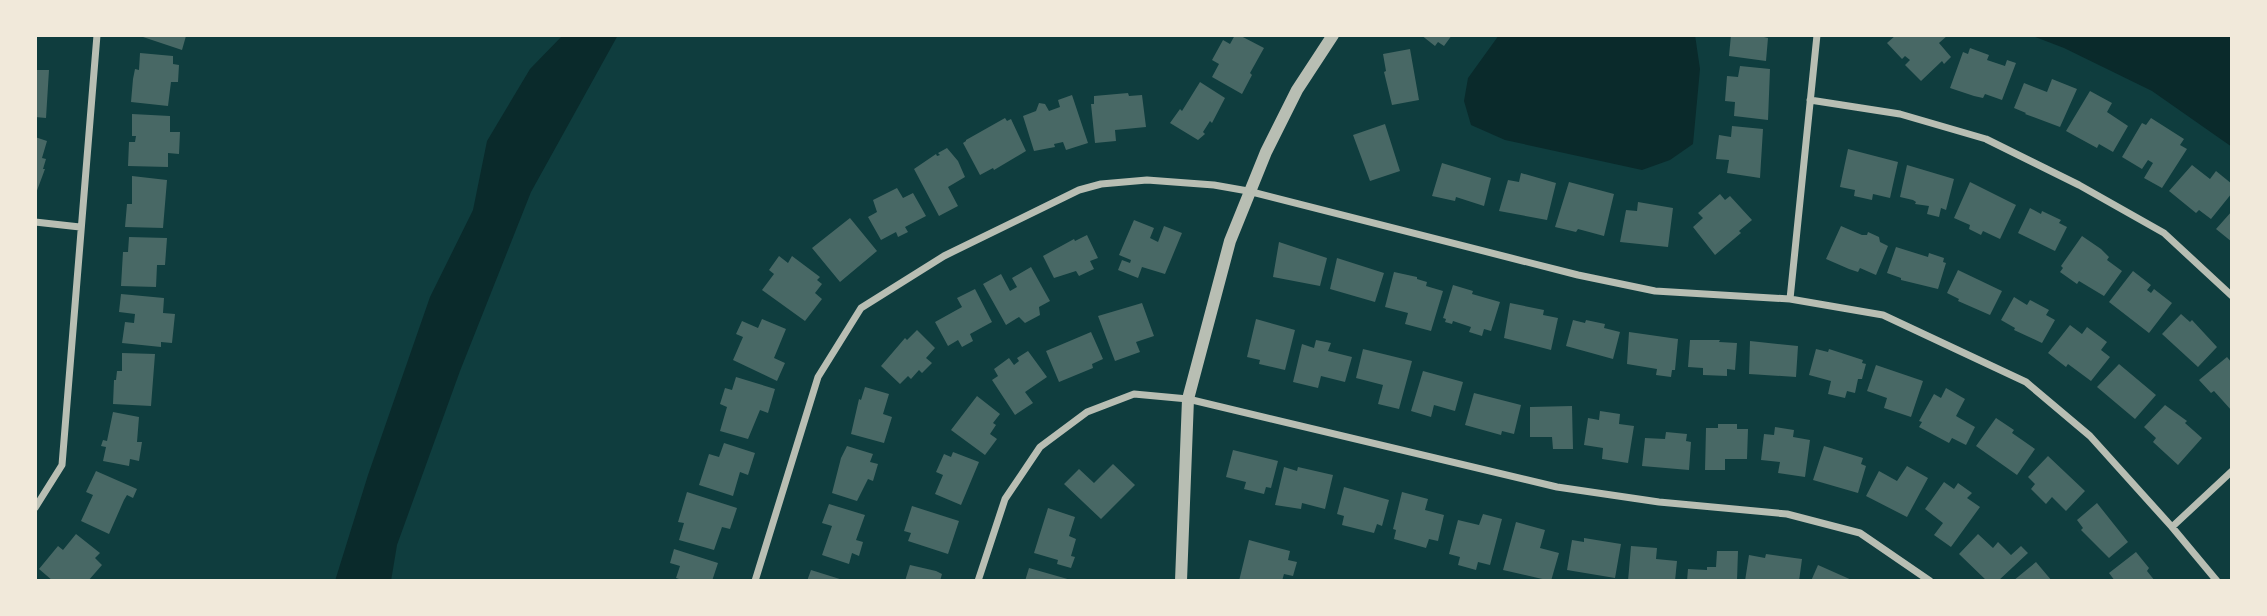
<svg xmlns="http://www.w3.org/2000/svg" width="2267" height="616" viewBox="0 0 2267 616" font-family="'PT Sans Narrow',sans-serif">
<rect width="100%" height="100%" fill="#0f3d3e"/>
<path fill="#0a2a2b" d="M563,35h55l-87,157 -71,179 -63,174 -6,36h-56l33,-106 62,-178 43,-87 14,-69 43,-72z
M1499,35h196l5,34 -7,75 -23,16 -28,10 -137,-30 -34,-15 -7,-24 4,-23z
M2030,35h202v112l-80,-56 -88,-43z"/>
<path fill="#486865" d="M184,35l2,1 -4,14 -42,-14z
M1235,35h4l25,13 -14,25 2,2 -10,19 -30,-17 7,-13 -7,-4 11,-20 7,4z
M1421,35h31l-8,11 -6,-4 -3,4z
M1731,35h33v2l4,1 -2,23 -37,-5z
M1896,35h52l-9,8 12,14 -7,7 -2,-3 -21,20 -16,-16 5,-5 -5,-4 -3,3 -15,-16z
M1970,48l19,7 -2,5 18,6 2,-6 9,3 -14,37 -17,-6 -2,4 -9,-2 -24,-8 13,-36 5,2z
M1410,49l9,51 -27,5 -8,-33 2,-1 -3,-17z
M140,53l33,3v8l6,1 -1,17h-7l-3,24 -37,-4 2,-23 2,-10 4,1z
M1740,66l30,3 -2,51 -34,-4 1,-14 -10,-1 2,-25 11,1z
M35,70h14l-3,48 -11,-1z
M2052,79l25,10 -17,38 -35,-13 1,-1 -12,-5 10,-25 23,9z
M1200,82l25,16 -13,25 -2,-2 -7,11 2,2 -7,6 -28,-17 10,-14 2,2z
M2090,91l22,12 -5,9 21,14 -15,26 -14,-8 -2,4 -31,-17z
M1128,93l1,3 13,-1 4,32 -31,3 1,11 -21,2 -4,-39h3v-8z
M1072,95l16,48 -22,7 -3,-8 -9,2 1,3 -21,4 -11,-35 13,-5 3,-8 6,1 4,7 11,-4 -2,-7z
M132,114l38,2v16h10l-1,22 -11,-1v14l-40,-1 1,-24h6l1,-6h-4z
M1005,118l2,3 4,-2 15,32 -32,19 -1,-2 -13,7 -17,-32 3,-2v-1z
M2151,118l33,21 -4,6 7,4 -25,39 -18,-10 9,-15 -5,-3 -6,9 -20,-12 20,-34 4,2z
M1385,124l15,47 -30,10 -17,-46z
M1732,126l31,3 -3,49 -33,-5 2,-13 -13,-1 3,-24 12,2z
M35,137l12,4 -5,17 4,1 -3,10h2l-10,27z
M947,148l11,13 7,16 -17,10 10,19 -19,10 -25,-47 22,-15 1,2 3,-1 -2,-2z
M1848,149l50,13 -8,36 -17,-4 -1,6 -18,-4 1,-6 -15,-3z
M1442,163l49,15 -7,28 -28,-9 -1,4 -23,-5z
M1907,165l47,14 -8,31 -5,-2 -2,9 -12,-3 2,-8 -14,-2 1,-2 -3,-2 -13,-3z
M2192,165l18,14 6,-8 16,13v9l-21,26 -12,-9 -3,3 -27,-22z
M1521,173l35,10 -9,37 -48,-9 9,-31 11,2z
M132,176l35,4 -4,48 -38,-1 2,-23h5z
M1569,182l45,12 -10,42 -26,-7 -2,3 -21,-5z
M1970,182l46,23 -16,34 -17,-8 -2,4 -12,-6 1,-4 -16,-7z
M897,188l6,10 10,-5 13,23 -21,11 3,5 -10,5 -2,-5 -15,8 -13,-23 9,-5 -4,-12z
M1720,194l5,6 5,-4 22,24 -13,11 2,2 -26,22 -22,-28 10,-9 -5,-5z
M1638,202l35,6 -5,39 -48,-5 6,-32 11,1z
M2030,208l11,6 1,-3 19,9 -2,3 8,4 -12,24 -37,-18z
M2232,211v31l-16,-13z
M850,218l27,33 -37,31 -28,-34z
M1134,220l20,8 -4,10 8,4 6,-16 18,7 -17,41 -23,-7 -4,11 -20,-8 4,-10 8,3 1,-3 -12,-5z
M1841,226l21,9h5l1,-3 11,5 1,5 8,4 -12,29 -16,-7 -2,4 -9,-3 -23,-10z
M1087,235l11,23 -8,3 4,8 -15,7 -3,-5 -22,7 -11,-22 31,-17 1,2z
M2082,236l19,13 8,8 -2,3 15,11 -18,25 -25,-15 -2,3 -17,-12 3,-4 -2,-2z
M129,237l38,1 -2,27h-8l-1,22 -35,-1 2,-34h5z
M1279,242l48,16 -7,28 -47,-9z
M1896,247l32,10 1,-4 15,5 -1,4 3,1 -8,26 -37,-9v-2l-14,-5z
M779,256l9,7 4,-7 28,21 -3,3 5,4 -7,9 7,6 -17,22 -43,-31 12,-16 -5,-4z
M1337,258l47,15 -9,29 -45,-13z
M1031,267l19,34 -11,6 1,8 -15,8 -6,-6 -13,8 -23,-41 18,-10 9,17 7,-4 -5,-9z
M1958,270l44,21 -12,24 -32,-14 1,-2 -12,-6z
M2133,271l18,14 -4,5 4,3 3,-4 18,14 -23,30 -40,-31z
M1394,272l23,5v2l10,3 -1,4 17,5 -12,40 -26,-7 3,-11 -23,-6z
M1453,285l20,6 -1,3 28,8 -9,29 -7,-2 -2,7 -13,-4 2,-5 -18,-6 -1,3 -7,-2 1,-3 -3,-1z
M975,289l17,33 -22,12 3,7 -11,6 -4,-7 -10,6 -13,-24 27,-15 -5,-9z
M121,294l43,4 -1,15 12,1 -3,29 -11,-1v5l-39,-4 3,-21 9,1 1,-9 -16,-2z
M2014,297l13,8 3,-5 19,10 -3,5 9,5 -13,23 -28,-13 1,-2 -14,-8z
M1142,303l12,33 -18,6 4,10 -25,9 -17,-45z
M1510,303l34,7 -1,5 15,3 -7,32 -47,-12z
M2181,314l9,8 2,-2 25,27 -19,20 -36,-33z
M762,319l24,10 -12,29 11,5 -8,18 -44,-21 10,-23 -7,-3 6,-13 16,7z
M1256,319l39,11 -10,40 -26,-6 1,-4 -13,-3z
M1573,320l12,3 1,-3 19,4 -1,4 16,4 -7,27 -47,-13z
M2070,325l12,9 5,-7 20,15 -6,8 9,7 -19,24 -23,-17 -2,3 -18,-14z
M917,330l18,18 -9,10 6,5 -10,10 -3,-3 -8,9 -3,-3 -8,8 -19,-18 24,-28 2,2z
M1091,332l12,27 -11,5 1,4 -34,14 -13,-31z
M1629,332l49,7 -3,31h-3l-1,7 -15,-2 1,-6 -30,-5z
M1316,340l15,3 -3,8 24,6 -7,25 -24,-6 -3,12 -25,-6 9,-38 12,4z
M1690,340h30l-1,2 18,1 -2,27 -8,-1v7l-24,-1v-7l-15,-1z
M1750,341l48,5 -2,31 -47,-3z
M1363,349l49,12 -13,48 -21,-5 5,-19 -27,-7z
M1816,349l12,3 1,-3 34,11 -1,3 4,1 -4,15h-4l-3,14 -8,-2 -2,7 -17,-4 3,-13 -22,-6z
M1028,351l19,26 -22,15 8,11 -18,12 -23,-35 6,-4 -4,-7 15,-11 5,7 5,-4 -2,-3z
M122,353l33,1 -4,52 -38,-2 1,-24h2l1,-9h5z
M2227,357l5,6v48l-18,-20 -3,2 -12,-13z
M2119,364l37,31 -21,24 -38,-32z
M1876,365l47,16 -12,36 -27,-9 3,-10 -20,-7z
M1423,371l40,11 -8,29 -21,-6 -3,12 -20,-6z
M736,377l39,12 -7,24 -8,-3 -12,29 -28,-8 7,-24 -7,-3 5,-16 7,2z
M865,387l24,7 -6,20 9,3 -8,26 -33,-9 8,-35 2,1z
M1946,388l19,11 -9,17 19,11 -9,18 -14,-7 -3,5 -30,-16 3,-5 -3,-1 15,-27 7,4z
M1474,393l47,12 -7,29 -12,-3 -1,4 -36,-10z
M977,396l23,18 -7,9 3,2 -6,9 7,5 -12,16 -34,-25z
M2165,405l22,16 -2,2 17,15 -24,27 -25,-23 3,-4 -12,-11z
M1572,406l1,43h-20l-1,-12h-22v-30z
M1600,411l20,3 -1,10 15,2 -6,37 -26,-4 1,-11 -19,-3 4,-27 11,2z
M113,412l26,5 -2,25h5l-3,19 -9,-2 -1,7 -26,-5 3,-14 -5,-1 2,-6 4,1z
M1996,418l18,12 -2,3 23,16 -18,26 -41,-29z
M1718,424h19v5h11l-1,30h-22v11h-20l1,-42h12z
M1775,427l19,3 -1,7 17,3 -5,37 -27,-4 2,-11 -19,-2 3,-26 10,1z
M1666,432l21,2 -1,7 5,1 -2,28 -47,-4 3,-28 20,1z
M724,443l31,10 -7,22 -8,-3 -7,24 -34,-11 10,-31 10,3z
M847,446l26,8 -3,8 8,2 -5,17 -5,-2 -11,22 -25,-8 9,-35z
M1824,446l39,12 -2,6 5,2 -8,27 -45,-13z
M1233,450l45,11 -7,27 -5,-1 -2,7 -20,-5 2,-7 -20,-5z
M953,452l26,10 -18,43 -26,-11 8,-19 -7,-3 8,-18 7,3z
M2048,456l37,35 -19,20 -14,-14 -6,7 -15,-15 4,-5 -7,-7z
M1113,464l22,21 -34,34 -37,-35 15,-15 15,14z
M1907,466l21,12 -21,39 -41,-21 13,-25 18,10z
M1284,467l13,4 1,-4 35,8 -8,34 -23,-6 -1,6 -26,-4z
M96,471l41,18 -4,9 -6,-3 -3,5 -15,34 -28,-13 12,-26 -7,-3z
M1944,482l10,7 4,-6 14,10 -5,5 13,9 -29,40 -17,-12 9,-12 -18,-14z
M1344,487l45,13 -7,26 -5,-2 -3,9 -32,-8 2,-9 -7,-2z
M687,492l50,16 -7,21 -8,-2 -8,23 -35,-10 5,-17 -6,-1z
M1402,492l26,7 -3,11 19,5 -6,26 -9,-2 -3,9 -32,-9 2,-9 -3,-1z
M2097,503l31,39 -19,16 -28,-28 2,-2 -6,-8z
M829,504l36,11 -9,25 7,2 -4,14 -7,-3 -3,11 -27,-9 10,-29 -10,-3z
M912,506l47,15 -11,33 -40,-13 3,-8 -7,-2z
M1048,508l27,9 -6,19 7,3 -5,17 4,1 -4,11 -14,-4 1,-4 -24,-7z
M1483,514l19,5 -12,46 -12,-3 -2,8 -18,-5 2,-8 -11,-3 9,-34 21,5z
M1516,522l29,8 -5,18 19,5 -8,28 -48,-11z
M76,534l24,19 -5,5 7,7 -14,16h-35l-14,-12 19,-23 5,4z
M1978,534l15,14 5,-6 13,13 10,-9 7,7 -30,28h-11l-28,-27z
M1584,538l37,6 -6,34 -48,-8 5,-30 12,2z
M1249,540l41,11 -2,9 9,2 -4,14 -9,-2 -2,7h-43z
M1631,546l26,2 -1,11 21,2 -2,20h-47z
M674,549l44,14 -6,18h-27l-9,-3 4,-12 -10,-3z
M1717,551h21l-1,30h-50l1,-12 19,1v-3h9z
M2136,552l13,16 -2,3 8,10h-40l-6,-8z
M1766,554l36,5 -3,22h-54l4,-26 16,3z
M2036,562l16,19h-39z
M910,565l26,6 6,3 -2,7h-35z
M1818,565l36,16h-43z
M1029,568l42,12v1h-46z
M811,570l32,10v1h-36z"/>
<g fill="none" stroke-linecap="round" stroke-linejoin="round">
<path stroke="#b8beb3" stroke-width="7" d="M1810,100l90,14 86,25 93,46 85,48 68,63
M35,222l45,5
M1790,299l27,-264
M35,508l27,-43 35,-430
M2172,527l60,-56
M755,581l63,-204 43,-69 83,-52 135,-66 22,-6 46,-4 67,5 34,6 330,84 77,16 135,8 93,16 143,67 64,54 82,91 45,54
M978,581l27,-82 35,-52 47,-35 47,-18 54,5 369,88 102,15 128,12 73,19 70,48"/>
<path stroke="#b8beb3" stroke-width="12" d="M1181,581l7,-182 42,-158 36,-89 31,-62 36,-55"/>
</g>
<rect width="2267" height="616" fill="none" stroke="#f1e9da" stroke-width="74"/>
</svg>
